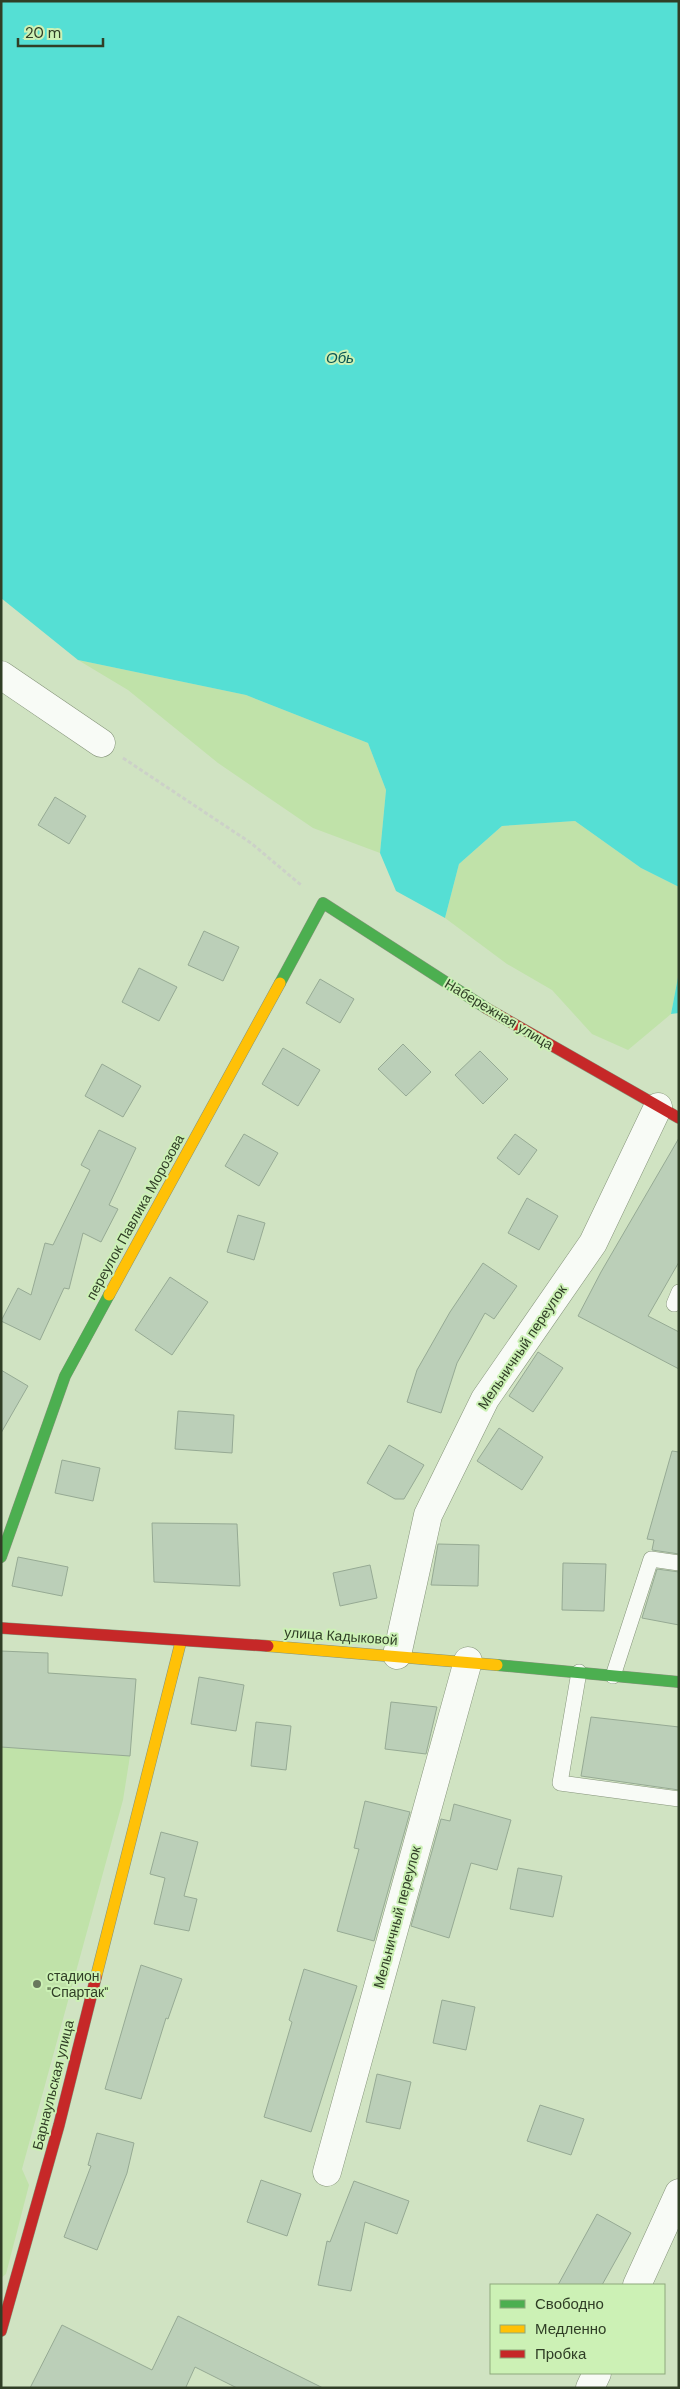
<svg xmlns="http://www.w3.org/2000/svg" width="680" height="2389" viewBox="0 0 680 2389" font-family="'DM Sans',sans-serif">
<rect width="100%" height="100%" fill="#d0e3c2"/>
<path fill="#c0e2a9" d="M78,660l168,35 122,48 18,47 -6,63 -67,-25 -95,-65 -90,-73z
M575,821l66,47 38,19v85l-8,42 -43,36 -36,-16 -40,-44 -45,-26 -62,-46 14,-54 43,-38z
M1,1651l47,2v20l88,6 -6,77 -7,44 -101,369 7,16 -23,89 -5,4z"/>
<path fill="#55dfd4" d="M1,1h678v886l-38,-19 -66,-47 -73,5 -43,38 -14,54 -49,-27 -16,-38 6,-63 -18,-47 -122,-48 -168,-35 -77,-62z
M679,972v41l-8,1z"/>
<path fill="#bbcfb8" stroke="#96aa94" d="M55,797l31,19 -17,28 -31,-19z
M204,931l35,16 -16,34 -35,-16z
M139,968l38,19 -18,34 -37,-19z
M320,979l34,20 -14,24 -34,-20z
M403,1044l28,28 -25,24 -28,-27z
M283,1048l37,22 -22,36 -36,-22z
M480,1051l28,28 -25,25 -28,-29z
M102,1064l39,22 -18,31 -38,-21z
M99,1130l37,18 -27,57 9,4 -17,33 -18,-9 -14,56 -5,-1 -24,52 -39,-19 17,-33 13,7 14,-52 8,2 37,-75 -9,-5z
M244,1134l34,19 -19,33 -34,-20z
M515,1134l22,16 -18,25 -22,-17z
M679,1138v124l-31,54 31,16v37l-101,-53 23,-44z
M527,1198l31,18 -19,34 -31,-17z
M238,1215l27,8 -11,37 -27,-8z
M483,1263l34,23 -23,33 -9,-6 -28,50 -16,50 -34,-11 10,-32 33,-58z
M170,1277l38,25 -36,53 -37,-25z
M538,1352l25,16 -30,44 -24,-16z
M1,1370l27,16 -27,47z
M178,1411l56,4 -2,38 -57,-4z
M499,1428l44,29 -21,33 -45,-29z
M389,1445l35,20 -20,34h-9l-28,-16z
M672,1451l7,1v102l-27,-4 2,-10 -7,-1z
M62,1460l38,8 -7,33 -38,-8z
M152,1523l85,1 3,62 -86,-4z
M438,1544l41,1 -1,41 -47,-1z
M18,1557l50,10 -6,29 -50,-10z
M563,1563l43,1 -2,47 -42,-1z
M370,1565l7,33 -37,8 -7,-33z
M657,1569l22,3v53l-37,-7z
M1,1651l47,2v20l88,6 -6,77 -129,-9z
M199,1677l45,8 -8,46 -45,-7z
M391,1702l46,5 -11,47 -41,-5z
M591,1717l88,10v63l-98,-14z
M256,1722l35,4 -5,44 -35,-4z
M365,1801l45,11 -36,129 -37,-10 22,-82 -5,-1z
M454,1804l57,16 -14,50 -26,-7 -22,75 -38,-12 30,-107 9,2z
M161,1832l37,10 -14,54 13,3 -8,32 -35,-7 11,-46 -15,-4z
M518,1868l44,8 -9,41 -43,-8z
M141,1965l41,14 -14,40 -2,-1 -25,81 -36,-10z
M304,1969l53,17 -46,146 -47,-15 28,-95 -3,-2z
M442,2000l33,7 -9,43 -33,-7z
M377,2074l34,8 -11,47 -34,-7z
M540,2105l44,14 -13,36 -44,-14z
M97,2133l37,10 -7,30 -30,77 -33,-13 27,-71 -3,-1z
M261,2180l40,14 -14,42 -40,-14z
M354,2181l55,20 -12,33 -32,-12 -14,69 -33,-6 9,-44 3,1z
M597,2214l34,19 -29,52h-44z
M178,2316l145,72h-86l-42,-21 -9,20 2,1h-158l32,-63 90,45z"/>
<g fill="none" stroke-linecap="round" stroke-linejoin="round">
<g stroke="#85947a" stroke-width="16">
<path id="lane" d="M674,1304l5,-12
M579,1672l-19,111 119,16
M613,1676l38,-117 28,4"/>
</g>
<g stroke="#85947a" stroke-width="29">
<path id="street" d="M1,675l100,68
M397,1655l31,-140 57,-116 108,-156 65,-136
M327,2172l141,-511
M637,2285l42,-92
M590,2388l7,-15"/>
</g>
<g stroke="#85947a" stroke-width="12">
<path id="fast" d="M280,983l43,-80 163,105
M1,1557l64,-181 44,-81
M497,1665l182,17"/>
</g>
<g stroke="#85947a" stroke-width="12">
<path id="slow" d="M109,1295l171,-312
M268,1646l229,19
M96,1977l85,-336"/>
</g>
<g stroke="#85947a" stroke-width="12">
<path id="jam" d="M486,1008l193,110
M1,1628l267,18
M1,2331l58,-206 37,-148"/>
</g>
<path stroke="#ccd1c8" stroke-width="3" stroke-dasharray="4 2.5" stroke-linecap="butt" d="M123,758l128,85 50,42"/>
<use href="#lane" stroke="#f8fbf6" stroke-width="15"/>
<use href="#street" stroke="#f8fbf6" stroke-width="28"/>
<use href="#fast" stroke="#4caf50" stroke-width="11"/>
<use href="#slow" stroke="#ffc107" stroke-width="11"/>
<use href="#jam" stroke="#c62828" stroke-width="11"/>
</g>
<circle fill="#68785d" stroke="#ccf1b5" stroke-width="2" cx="37" cy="1984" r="5"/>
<g text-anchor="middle" stroke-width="4" stroke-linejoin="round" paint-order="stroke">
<g font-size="14" fill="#303e26" stroke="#ccf1b5">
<text transform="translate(499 1014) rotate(31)" y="5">Набережная улица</text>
<text transform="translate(135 1217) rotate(-61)" y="5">переулок Павлика Морозова</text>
<text transform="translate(522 1347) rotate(-56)" y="5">Мельничный переулок</text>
<text transform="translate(341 1636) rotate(4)" y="5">улица Кадыковой</text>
<text transform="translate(397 1917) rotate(-75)" y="5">Мельничный переулок</text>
<text transform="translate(53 2085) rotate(-76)" y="5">Барнаульская улица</text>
</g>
<g font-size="14" fill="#303e26" stroke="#ccf1b5" text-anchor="start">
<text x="47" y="1981">стадион<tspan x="47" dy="16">"Спартак"</tspan></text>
</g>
<g font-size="15" font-style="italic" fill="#095453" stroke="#ccf1b5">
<text x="340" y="363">Обь</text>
</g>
</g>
<rect width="680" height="2389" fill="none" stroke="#303e26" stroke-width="5"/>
<rect x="490" y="2284" width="175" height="90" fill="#ccf1b5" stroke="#8ea97c"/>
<rect x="500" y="2300" width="25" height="8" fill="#4caf50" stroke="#8ea97c"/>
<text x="535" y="2309" font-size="15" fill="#303e26">Свободно</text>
<rect x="500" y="2325" width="25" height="8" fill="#ffc107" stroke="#8ea97c"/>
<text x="535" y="2334" font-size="15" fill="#303e26">Медленно</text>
<rect x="500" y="2350" width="25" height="8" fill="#c62828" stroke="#8ea97c"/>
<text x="535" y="2359" font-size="15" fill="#303e26">Пробка</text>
<path d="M18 38v8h85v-8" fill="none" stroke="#303e26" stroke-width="2.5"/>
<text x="25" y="38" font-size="15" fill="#303e26" stroke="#ccf1b5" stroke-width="4" paint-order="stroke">20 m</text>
</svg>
